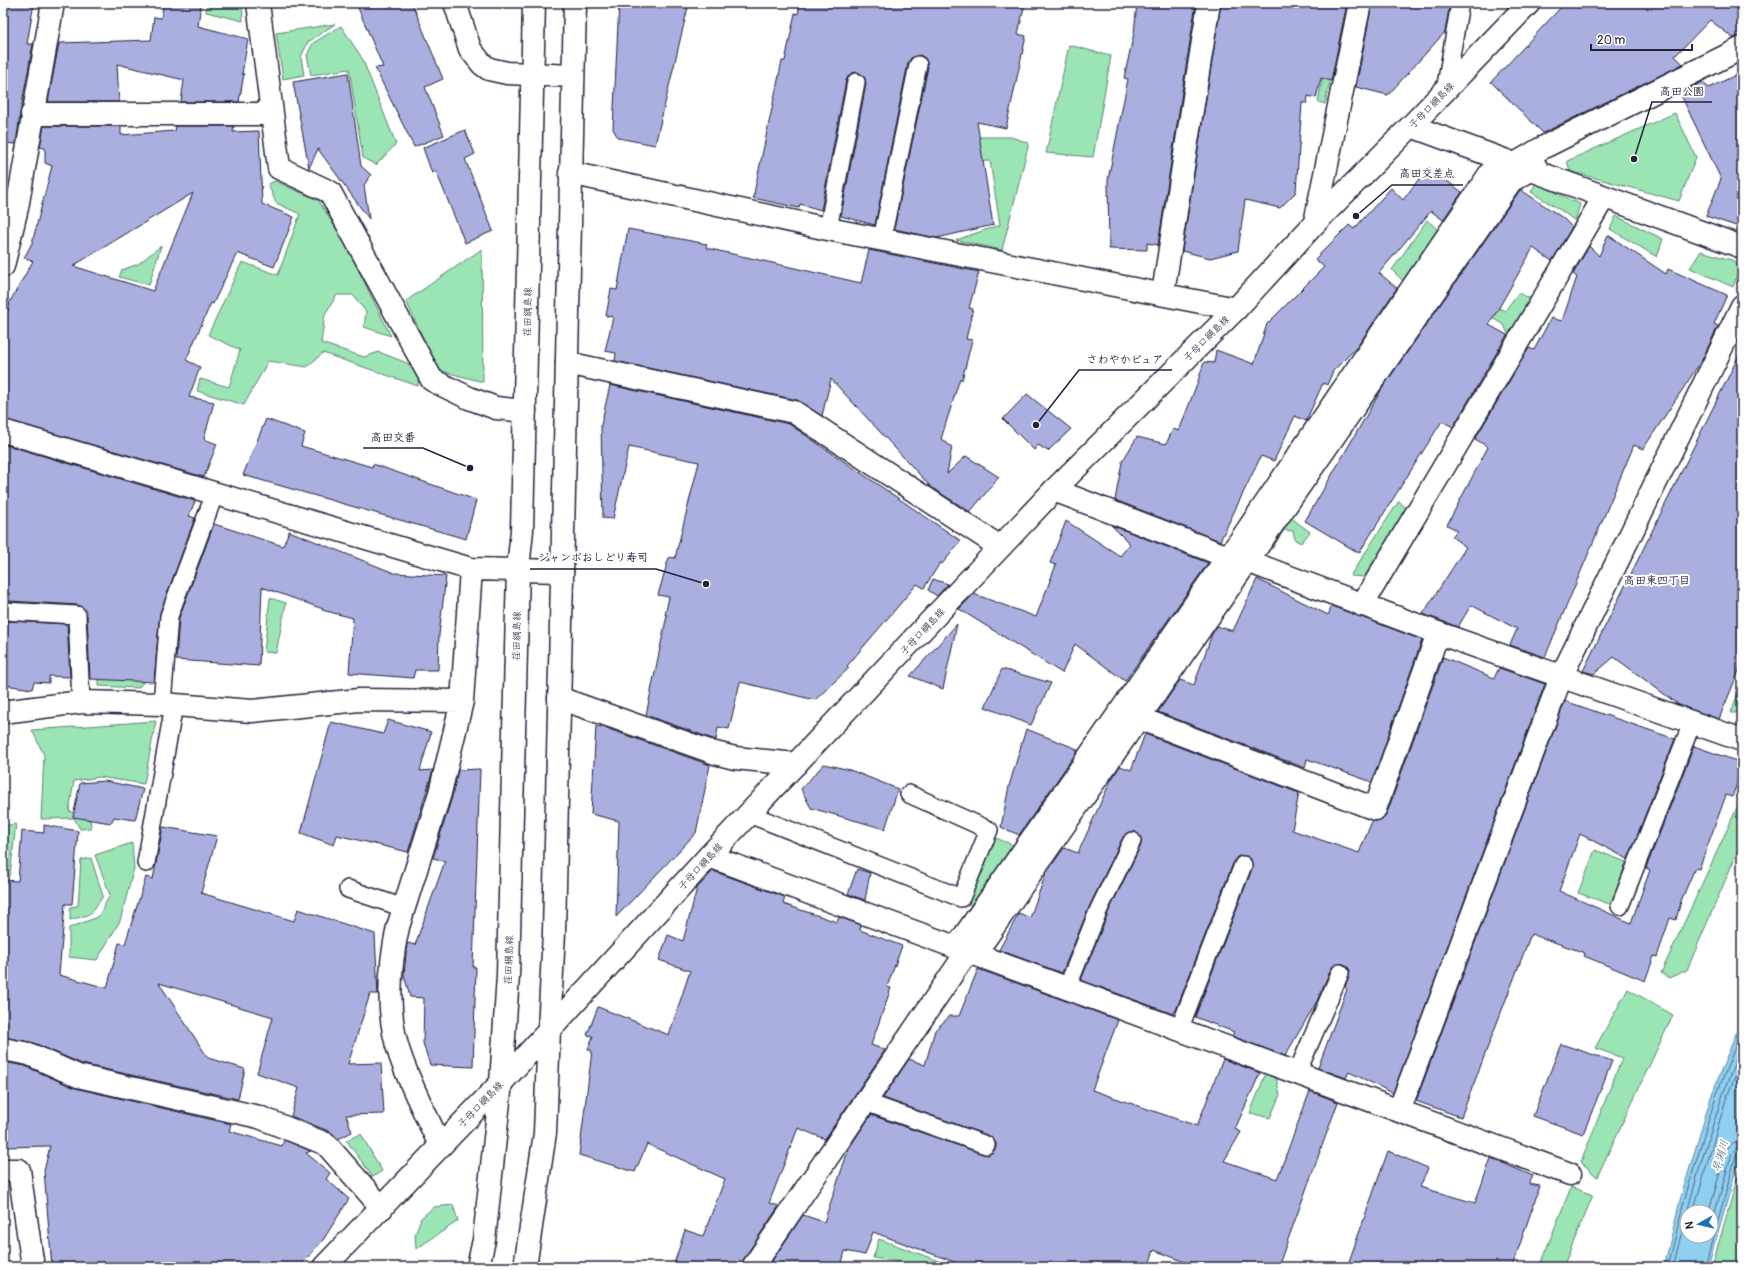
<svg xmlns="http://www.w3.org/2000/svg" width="1745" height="1270" viewBox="0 0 1745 1270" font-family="Pangolin,'Klee One',sans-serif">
<rect width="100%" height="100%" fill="#fff"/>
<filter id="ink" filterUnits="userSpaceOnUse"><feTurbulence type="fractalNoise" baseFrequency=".025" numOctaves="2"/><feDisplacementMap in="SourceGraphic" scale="8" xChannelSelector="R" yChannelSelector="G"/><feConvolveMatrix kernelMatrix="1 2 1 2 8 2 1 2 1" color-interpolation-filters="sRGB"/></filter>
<g filter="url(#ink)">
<path fill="#9be4b3" stroke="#5e8377" d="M207,3h35l1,18 -37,-9z
M1306,20l37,2 -18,82 -7,-2 11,-62z
M335,24l-27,18 -7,15 3,18 -21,4 -7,-46z
M341,26l21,32 34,86 -20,21 -13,-7 -14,-89 -38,6 -4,-20 6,-12z
M1069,45l42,11 -18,101 -47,-4z
M1675,113l21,44 -17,44 -109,-30 -3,-10z
M970,137h41l18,6 -27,107 -46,-10 44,-15 -10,-64 -21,1z
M275,181l43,19 27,43 46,93 -27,-9 2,-15 -13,-17h-16l-12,19 -4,29 43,14 15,-5 28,11 12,14 -1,9 -95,-33 -16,14 -39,-6 -24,44 -47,-14 3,-12 29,8 11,-37 -32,-15 34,-73 36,13 22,-61 -24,-11 -8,-19z
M1536,183l44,21 -5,17 -13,-10 -31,-19z
M1616,216l47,23 -6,18 -47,-28z
M1427,220l11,10 -33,53 -13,-13z
M161,246l-12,39 -30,-8 3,-7 16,-6z
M482,249l1,133 -45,-12 -32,-69z
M1701,251l34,10 4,8 -6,18 -43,-19z
M1518,293l14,6 -22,39 -6,-13 -40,-23 4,-8 37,17z
M1399,501l8,8 -42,68 -15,-1z
M1286,514l24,18 -9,11 -6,-3 -2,-9 -9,-1 -12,19 -7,-6z
M270,598l16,5 -10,50 -12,-1z
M152,673l-14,15 -39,-2v-9z
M1742,681v29l-1,3h-10z
M156,721l-12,63 -44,-7 -26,4 -5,30 21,7 1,10 -11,1 -6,-11 -33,1 3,-64 -12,-25z
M1742,797v44l-55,129 -18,8 -8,-5z
M16,824l-6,51h-7v-49z
M994,837l21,9 -42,62 -6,-7 19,-35 -3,-14z
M132,843l2,25 -14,53 -23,39 -28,-3v-29l29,-11 12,-22 -15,-40z
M1595,850l31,12 -14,43 -34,-12z
M91,858l12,38 -12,18 -21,6v-13l8,-1 3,-46z
M1628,989l45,26 -76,162 -16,-15 41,-104 -27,-10z
M1266,1073l10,4 4,18 -10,23 -20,-5z
M361,1134l21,37 -9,6 -27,-37z
M1742,1161v106h-30z
M1571,1187l22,8 -30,72h-24z
M453,1205l5,16 -42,28 -1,-14 6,-17 13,-11z
M879,1239l76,28h-34l-1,-2 -47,-7z"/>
<path fill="#8fcff0" stroke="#638aa8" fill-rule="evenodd" d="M1742,1018v131l-34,118h-44l16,-67 32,-106zM1687,1212h24v24h-24z"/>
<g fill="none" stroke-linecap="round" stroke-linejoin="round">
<path stroke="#4e6783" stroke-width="1" d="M1693,1212l33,-113 16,-40
M1709,1212l17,-62 6,-7 10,-2
M1711,1226l21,-73 4,-5 6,-1
M1668,1267l16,-66 32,-105 26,-67
M1673,1267c19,-77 40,-150 69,-224
M1705,1267l31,-112 2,-3h4"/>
</g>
<path fill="#abafdf" stroke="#22223b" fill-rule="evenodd" d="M3,3h31l-7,41h6l-13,70 -4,30 -13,-1z
M164,3h37l-3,23 50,13 -6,35h2l-5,28h-58l3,-22 -67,-16 2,38h-71l11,-59 92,-3 3,-23 7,1z
M356,3h56l31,76 -18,8 19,48 -30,12 -39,-79 8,-1z
M619,3h51l18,4 -33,138 -37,-7 -5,-9z
M800,3h225l-7,31 8,2 -20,92 -29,-6 16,103 -56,13 -43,-9 34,-162 -3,-9 -5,-3 -9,3 -3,5 -33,162 -34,-9 25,-132 -1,-6 -7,-6 -6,1 -6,7 -25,130 -21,-6 -1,4 -46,-10 29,-137h3l10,-48 3,1z
M1137,3h59l-38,242 -11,-2v7l-38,-1 -1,-69 20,-101 -4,-1 10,-45z
M1221,3h126l-16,78 -10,-3 -5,20 -8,-2 -1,7h-5l-6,89 -16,16 -35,-8 -7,51 -28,7 -28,-7z
M1372,3h78l-5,29 -57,63 -32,-8z
M1565,3h177v33l-9,2 -23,-18 -35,36 8,8 -140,69 -52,-51z
M1742,72v156l-36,-12 15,-37 -41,-86 22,-11 7,6z
M348,73l13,93 10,9 -7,10 5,34 -51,-70 -9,19 -16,-86z
M44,126h77v9l54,-4 1,-5h58l-1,6 26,-1 3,73 32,13 -20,50 -37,-14 -24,51 -2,-1 -25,57 14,7 -11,30 25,5 -10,37 13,5 -13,33 -201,-58v-92l7,-23 -2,1 25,-44 -9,-3 8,-15 20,-77 -7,-3v-15l-5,-1zM193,193l-40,98 -80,-25z
M465,130l10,24 -10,5 28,72 -28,12 -29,-72 -4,2 -9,-25z
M1428,167l34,25 -19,28 -12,-9 -52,62 18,15 -40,59 -24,24 -6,14 -4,-2 -17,38 -11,-5 -21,45 -13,-5 -41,85 -105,-41 7,-38 15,-25 29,7 7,-15 6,2 19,-50 6,-19 10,1 2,-13 38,14 13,-40 57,-57 -9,-8 34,-34 5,4 37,-41 12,12z
M1520,190h1l42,28 9,9 -20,34 -19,-13 -44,77 18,10 -54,92 -11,-6 -83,132 -54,-32 78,-134z
M628,229l79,15 -1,4 155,35 8,-33 110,22 -10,36 4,1 -7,30 6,1 -10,40 -2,-2 -19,61 11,8 -5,27 19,-18 33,21 -29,35 -39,-25 -100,-108 -9,37 -25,-16 -182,-39 1,-8 -11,-2 8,-34 -7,-1 5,-27 6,1z
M1608,235l58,39 2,-5 59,26 -13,29 4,2 -16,34 -59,89 -9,-4 -89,212 -35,-12 7,-16 -46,-24 -13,22 -35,-13 43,-67 -14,-10 5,-7 -10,-5 41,-78 -13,-8 54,-91 5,2 17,-32 11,3 15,-44 -4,-3 16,-28 10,10z
M1742,349v314l-23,56 -40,-14 -65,-48 -20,17 -11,-3z
M610,385l179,39 172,117 -19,23 -2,-1 -16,25 -7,-4 -70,82 2,2 -34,32 -75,-18 -11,47 -11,-2 -2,13 -70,-25 21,-100h-2l4,-18 -11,-2 11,-38 6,1 24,-96 -70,-15 -16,72 -10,-1 -2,-93z
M1027,394l44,35 -23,22 -10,-6 -4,5 -31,-31z
M266,419l39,14 -4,13 71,21 1,-3 103,36 -10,39 -223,-64z
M3,444l192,57 -6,15 6,2 -35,95 -6,69 -64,-3 -3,-64 -5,-8 -4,-2 -69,-4 1,-7 -7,-1v-59l4,-8 -4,-2z
M1066,521l54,35 10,-12 -19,-19 97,38 -83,118 -50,-37 -13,29 -103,-64 15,-15 62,23 20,-52 -6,-2z
M214,524l69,22 6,-15 105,42 52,3 -7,59 -1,35h-23l-2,8 -64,-5 4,-55 -31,-8 1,-1 -61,-22 -3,79 -83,-6 3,-42z
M933,579l15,5 -11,12 -9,-6z
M1257,579l71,36 4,-9 90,34 -50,142 -65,-23 -2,9 -147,-56 22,-32 14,5 18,-51 5,-8 16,5z
M8,621l59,3 3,53 -21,-1v7l-15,-1 -2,7 -27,-4v-5h-2z
M957,624l-14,65 -33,-13z
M1443,657l51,21 5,-10 46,16 -152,409 -44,-21 -3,6 -28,-10 29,-79 -2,-2 5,-16 -2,-4 -4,-3 -10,1 -3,4 -14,32 -32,55 -53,-20 2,-4 -39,-15 57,-148 -1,-10 -5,-3 -9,1 -3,4 -58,149 -3,4 -92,-34 27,-67 33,-68 -1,-9 -4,-4 -9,1 -4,4 -33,68 -28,68 -63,-23 20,-37 11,5 16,-45 18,-25 14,5 32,-71 10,-16 11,4 14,-36 154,59 -7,37 67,23 13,-32h5l6,-2 4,-6z
M1002,669l49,14 -20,42 -46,-18z
M1565,701l110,38 -47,120 -48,-25 -21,57 72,32 19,-53 -4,-2 48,-122 48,17v7l-10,27 -6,-2 -27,74 -4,-1 -14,33 -5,19 -6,-2 -13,39 -3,-1 -9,25 -61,-25 1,-3 -54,-19 -70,183 -45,-16z
M388,720l43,12 -11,39 13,-1 -25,82 -71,-17 -3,10 -33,-12 30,-111 52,12z
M596,726l7,1 107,38 -14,68 -80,84 3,-96 -28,-7z
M1026,729l49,19v1l3,1 -59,85 -18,-8 8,-41z
M824,764l26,6 48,19 -13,40 -74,-21 -10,-19z
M480,769l-7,198h3l-3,100 -43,-2 -7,-22 1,-45 -14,-1 -6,-22 3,-31 1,-1 7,2 30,-84 -12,-3 19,-61 6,-27z
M105,781l38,8 -8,31 -21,-3 -3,6 -38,-6 7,-34z
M44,825l34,6 -6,73h-7l-6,71 48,13 12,-45 6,1 21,-67 7,2 10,-52 54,9 -16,57 93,28 4,-12 77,25 3,60h-8l-22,70 33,-1 3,51 -38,1 6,17 -14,7 -7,-7 -40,-16 8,-28 -42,-15 16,-56 -114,-34 49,75 37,11 -7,30 -156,-35 -48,-21 -31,-6v-157l15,1 4,-50 22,2z
M857,869l13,4 -5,27 -17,-6z
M713,871l72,26 -2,7 54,18 2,-5 22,8 -1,5 42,16 -15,41 4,1 -20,57 14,5 -60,89 -27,-11 -29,75 10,3 -36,54 -2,7h-68l12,-37 18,6 22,-57 -78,-35 -12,28 -56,-17 13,-104 -4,-2 5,-13 -6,-1 11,-28 71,28 21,-64 -31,-11 9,-25 15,6 14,-53z
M978,969l140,51 -26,70 105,36 26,-67 37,14 -25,56 6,3 -17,29 53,18 33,-88 28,11 -60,165h-80l-44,-17 -6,17h-180l-95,-35 -8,23 -20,-4 -4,16h-73l35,-52 21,7 25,-74 22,-33 112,39 5,1 5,-3 3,-4v-5l-7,-7 -106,-38 26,-39 16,6 10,-35 15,-14h9z
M1561,1044l51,17 -29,73 -50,-18z
M3,1062l22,4 50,22 156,36 -2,7 53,15 2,-6 27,11 -5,2 24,20 -4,6 23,20 -26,41 -24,27h-247l-8,-96 6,-25 -47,1z
M1388,1151l40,17 -8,19 55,16 16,-45 42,18 -4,8 11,2 -28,81h-165z"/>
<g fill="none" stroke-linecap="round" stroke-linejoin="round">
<g stroke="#22223b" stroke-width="20">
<path id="lane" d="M1445,91l15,-88
M828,229l28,-147
M882,239l36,-174
M3,611l74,4 4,87
M162,704l7,-88 46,-123
M749,814l212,84 28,-68 -80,-36
M146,863l28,-158
M348,889l56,19
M1620,906l72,-183
M1067,988l32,-79 33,-68
M1179,1030l64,-165
M1297,1073l43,-100
M865,1102l121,43"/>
</g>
<g stroke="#22223b" stroke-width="25">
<path id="street" d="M258,3l21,165 51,24 102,188 37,18 27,10 29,3
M32,114h240
M1411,126l331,121
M570,173l258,56 408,80
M1315,223l45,-220
M3,266l14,-58 36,-205
M1163,293l46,-290
M567,363l227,49 206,135
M3,431l468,138 91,2
M1054,490l174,67 19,4 191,72 304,107
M1362,605l242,-408
M559,698l156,55 20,5 61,6
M3,712l78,-10 81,2 90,7 107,-11 103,1
M1139,718l236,91 63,-176
M709,856l861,318
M956,948l268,-386 16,-21 251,-369 24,-8 27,-16 200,-100
M974,955l537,-774 25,-14
M3,1049l26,5 49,22 181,41 67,27 56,64
M1399,1111l162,-434 181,-371
M440,1145c-14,-30 -30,-60 -40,-90 -14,-40 -11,-88 -2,-128l42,-134 22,-92 9,-132
M3,1170h16l14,97
M753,1267l214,-315"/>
</g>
<g stroke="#22223b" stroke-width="25">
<path id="secondary" d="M455,3l15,46 12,15 7,5 18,4 66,3
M324,1267l177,-184 208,-227 345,-366 182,-181 79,-86 96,-97 118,-123
M478,1267l6,-27 17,-157 7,-108 10,-406 4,-39 12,-527
M525,1267l20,-134 4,-103 5,-98 21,-929"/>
</g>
<use href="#lane" stroke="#fff" stroke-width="17"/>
<use href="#street" stroke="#fff" stroke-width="22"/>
<use href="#secondary" stroke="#fff" stroke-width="22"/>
</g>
</g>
<g text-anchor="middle" stroke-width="4" stroke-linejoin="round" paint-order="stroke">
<g font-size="10" fill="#22223b" stroke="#fff">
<text transform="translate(1431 105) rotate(-46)" y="4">子母口綱島線</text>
<text transform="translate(527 312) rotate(-89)" y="4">荏田綱島線</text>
<text transform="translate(1206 338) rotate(-45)" y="4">子母口綱島線</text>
<text transform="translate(922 631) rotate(-47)" y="4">子母口綱島線</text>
<text transform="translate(516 636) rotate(-89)" y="4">荏田綱島線</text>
<text transform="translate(700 866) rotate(-47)" y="4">子母口綱島線</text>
<text transform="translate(508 960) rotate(-88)" y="4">荏田綱島線</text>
<text transform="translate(480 1104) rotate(-46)" y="4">子母口綱島線</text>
</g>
<g font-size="11" font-weight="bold" fill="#22223b" stroke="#fff">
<text x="1657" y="584">高田東四丁目</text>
</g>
<g font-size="11" font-style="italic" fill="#485f7a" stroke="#fff">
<text transform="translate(1720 1156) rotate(-74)" y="4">早渕川</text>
</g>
</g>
<path fill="none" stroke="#22223b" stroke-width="1.5" d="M1634 159L1652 102H1712M1356 216L1392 185H1463M1036 425L1079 370H1172M470 468L423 448H363M706 584L656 569H530"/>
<g fill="#22223b" stroke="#fff" stroke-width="1.5">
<circle cx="1634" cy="159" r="4"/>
<circle cx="1356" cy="216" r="4"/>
<circle cx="1036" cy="425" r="4"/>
<circle cx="470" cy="468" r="4"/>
<circle cx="706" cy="584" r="4"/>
</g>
<g font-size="11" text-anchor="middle" font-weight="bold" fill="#22223b" stroke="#fff" stroke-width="4" stroke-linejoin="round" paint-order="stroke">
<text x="1682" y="95">高田公園</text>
<text x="1427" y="177">高田交差点</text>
<text x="1125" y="363">さわやかピュア</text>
<text x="393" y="441">高田交番</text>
<text x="593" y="561">ジャンボおしどり寿司</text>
</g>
<rect width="1745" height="1270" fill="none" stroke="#fff" stroke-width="16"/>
<rect x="8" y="8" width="1729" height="1254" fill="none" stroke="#22223b" stroke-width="1.5" filter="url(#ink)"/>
<g transform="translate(1699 1224) rotate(262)"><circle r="19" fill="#ffffff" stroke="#a7a7b1"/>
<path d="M0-3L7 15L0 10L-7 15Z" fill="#1f6fb2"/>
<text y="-6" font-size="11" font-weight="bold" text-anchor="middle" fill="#22223b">N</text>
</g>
<path d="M1591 44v6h101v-6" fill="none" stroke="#22223b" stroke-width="2"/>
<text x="1597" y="44" font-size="12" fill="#22223b" stroke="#ffffff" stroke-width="3" paint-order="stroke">20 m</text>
</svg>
